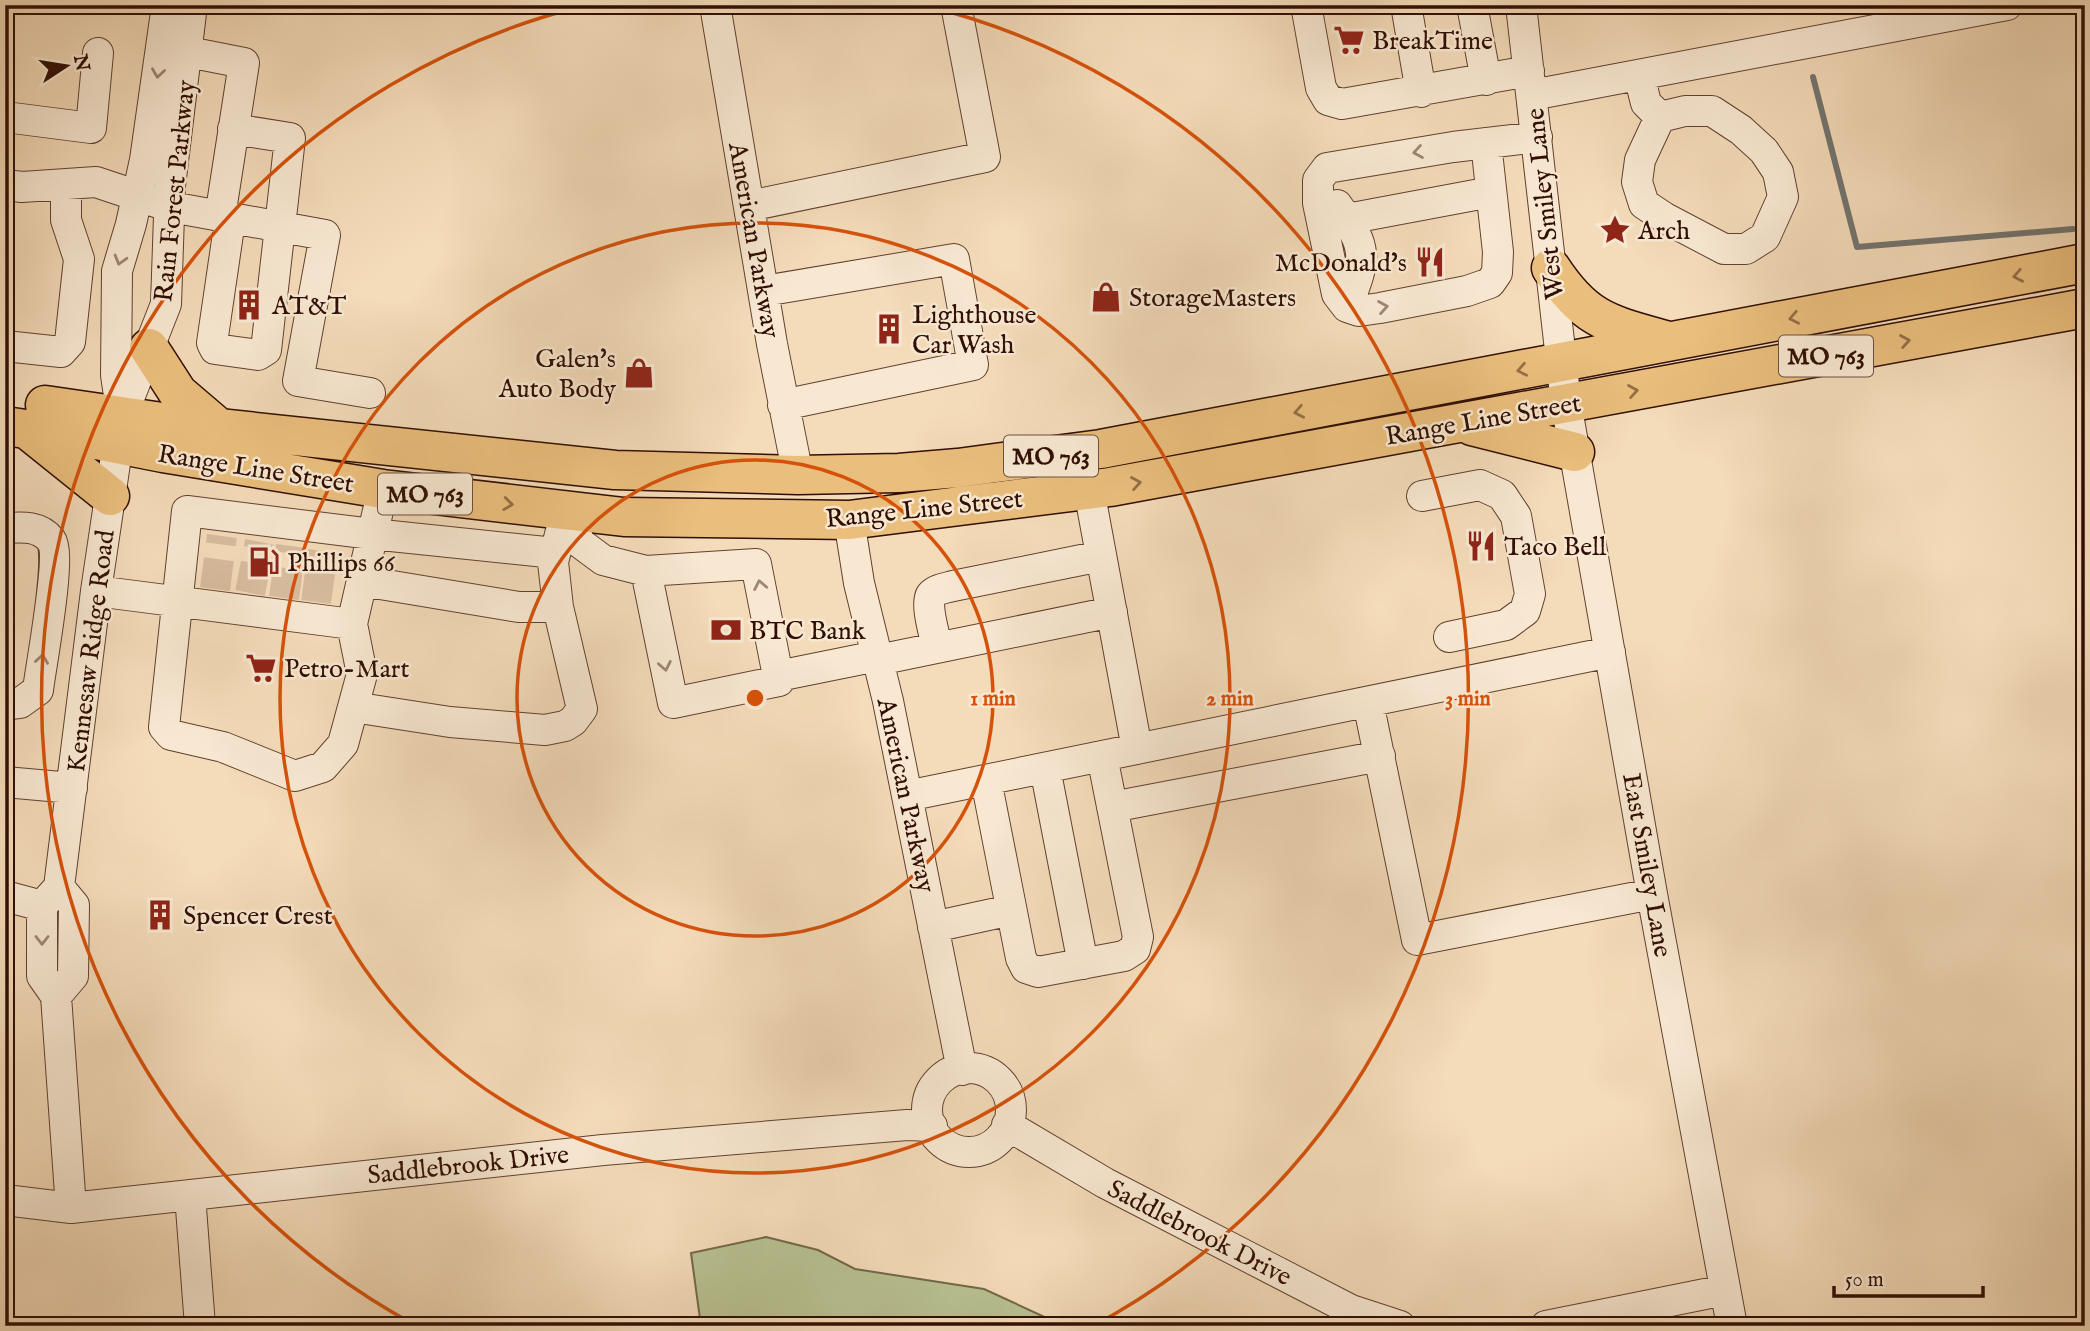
<svg xmlns="http://www.w3.org/2000/svg" width="2090" height="1331" viewBox="0 0 2090 1331" font-family="'IM FELL English',serif">
<rect width="100%" height="100%" fill="#f4dbb9"/>
<filter id="stains"><feTurbulence type="fractalNoise" baseFrequency=".00286" numOctaves="4"/><feColorMatrix values="0 0 0 0 .2 0 0 0 0 .09 0 0 0 0 .02 0 0 0 .5 -.17"/></filter>
<radialGradient id="worn" r=".72"><stop offset=".6" stop-color="#630" stop-opacity="0"/><stop offset="1" stop-color="#630" stop-opacity=".3"/></radialGradient>
<path fill="#b8c192" stroke="#74684a" stroke-width="2" d="M5,1088l8,1 -2,44h-6z
M766,1237l52,13 37,19 129,20 80,37h-363l-10,-73z"/>
<g fill="none" stroke-linecap="round" stroke-linejoin="round">
<path stroke="#737570" stroke-width="6" d="M1813,77l44,170 216,-18"/>
<path stroke="#d7bc9e" stroke-width="30" stroke-dasharray="30 15" stroke-linecap="butt" d="M215,589l7,-53
M250,593l10,-51
M284,598l7,-52
M316,602l7,-51"/>
<g stroke="#614130" stroke-width="32">
<path id="minor" d="M715,5l57,339 26,131
M1306,5l15,83 7,12 14,4 187,-33
M1406,5l15,87
M1472,5l14,75
M1521,5l45,398 86,491 80,432
M188,52l56,11 -24,154
M1639,75l7,28 14,14 25,-6h27l29,19 23,21 14,21 5,25 -18,40 -19,12h-22l-59,-31 -21,-14 -7,-22 3,-22 20,-43
M1532,95l475,-90
M5,117l86,11 7,-75
M1486,143l12,109 -1,21 -7,10 -23,8 -87,17 -21,3 -12,-4 -10,-13 -19,-91v-23l9,-12 126,-21 84,-10
M5,185l17,2 74,-5 75,25 154,28 -27,146 72,12
M1337,205c32,45 29,52 10,102
M749,206l236,-49 -29,-152
M1347,219l144,-27
M230,220l-18,123 3,6 43,6 8,-5 24,-212 -57,-9
M764,291l190,-32 19,106 -190,40
M5,346l56,6 9,-10 9,-83 -13,-39v-36
M122,416l-6,-41 1,-104 14,-47 14,-64 22,-155
M1089,490l48,259
M1422,496l58,-11 22,10 14,21 14,78 -5,17 -19,14 -57,12
M566,511l14,32 23,17 43,11
M849,520l10,63 29,118 74,369
M5,528c16,-1 34,-3 46,12 11,15 -10,125 -13,150l-18,13 -15,2
M362,581l157,26h39
M96,591l256,33 31,-135
M352,624l10,50 -19,70 -20,23 -28,9 -72,-29 -52,-12 -7,-8 23,-216 185,23 183,19
M937,647c-2,-11 -12,-43 -6,-52 5,-6 15,-7 22,-9l148,-30
M878,660l234,-48
M778,676l-22,-112 -110,7 27,132 106,-22 -1,-5 99,-20
M1368,702l49,238 235,-46
M353,707l97,15 95,8 20,-4 8,-5 9,-12 -24,-102 -5,-45 13,-51
M1045,768l38,196
M986,780l35,178 5,10 12,4 86,-16 11,-7 3,-12 -36,-181
M5,782l67,6
M907,796l703,-144
M1112,807l268,-51
M5,896l37,10
M933,927l78,-17
M56,996l17,-20 1,-71 -15,-18
M927 1110a42 42 0 1 1 84 0a42 42 0 1 1-84 0Z
M1007,1125l98,58 246,127 49,16
M190,1195l10,131
M5,1200l66,8 532,-58 304,-25 25,1
M71,1208l-15,-212 -14,-20v-70l17,-19 37,-296 26,-175 44,-112 4,-118 22,-181
M1546,1326l179,-36"/>
</g>
<g stroke="#300e03" stroke-width="41">
<path id="major" d="M1551,268c34,52 57,56 114,72
M149,348l29,45 41,35
M45,405l117,17 453,48 183,5 101,-2 59,-5 143,-19 984,-186
M5,426l82,12 76,15 220,36 241,28 225,3 261,-33 975,-179
M1472,426l103,26
M29,431l81,65"/>
</g>
<use href="#minor" stroke="#f8e8d2" stroke-width="30"/>
<use href="#major" stroke="#eabe7c" stroke-width="38"/>
</g>
<defs><path id="oneway-chevron" d="M-2-3.5L2.5 0L-2 3.5" fill="none" stroke-width="1.6" stroke-linecap="round" stroke-linejoin="round" transform="scale(1.75)"/></defs>
<g stroke="#9e8675">
<use href="#oneway-chevron" transform="translate(158 73) rotate(98)"/>
<use href="#oneway-chevron" transform="translate(1418 152) rotate(171)"/>
<use href="#oneway-chevron" transform="translate(120 260) rotate(106)"/>
<use href="#oneway-chevron" transform="translate(1383 307) rotate(-10)"/>
<use href="#oneway-chevron" transform="translate(760 585) rotate(-101)"/>
<use href="#oneway-chevron" transform="translate(42 659) rotate(-82)"/>
<use href="#oneway-chevron" transform="translate(665 666) rotate(79)"/>
<use href="#oneway-chevron" transform="translate(42 940) rotate(90)"/>
</g>
<g stroke="#966f46">
<use href="#oneway-chevron" transform="translate(2018 276) rotate(169)"/>
<use href="#oneway-chevron" transform="translate(1794 318) rotate(169)"/>
<use href="#oneway-chevron" transform="translate(1905 341) rotate(-10)"/>
<use href="#oneway-chevron" transform="translate(1522 370) rotate(169)"/>
<use href="#oneway-chevron" transform="translate(1633 391) rotate(-10)"/>
<use href="#oneway-chevron" transform="translate(1299 412) rotate(169)"/>
<use href="#oneway-chevron" transform="translate(1136 483) rotate(-10)"/>
<use href="#oneway-chevron" transform="translate(508 504) rotate(7)"/>
</g>
<g fill="none" stroke="#d6520b" stroke-width="3.5">
<circle cx="755" cy="698" r="238"/>
<circle cx="755" cy="698" r="475"/>
<path d="M415 1325A713 713 0 0 1 583 6M927 6A713 713 0 0 1 1095 1325"/>
</g>
<defs>
<g id="supermarket-bare" transform="scale(2.415)"><path d="M-6-5.5h2.5l.6 2H6L4.5 2H-2.5L-4.4-4H-6ZM-1.5 3.2a1.3 1.3 0 1 0 .1 0ZM3 3.2a1.3 1.3 0 1 0 .1 0Z" fill="#8f2418" stroke="#f8e8d2" stroke-width="2.5" paint-order="stroke"/></g>
<g id="sight-bare" transform="scale(2.415)"><path d="M0-6L1.8-2.2L6-1.7L2.9 1.2L3.7 5.4L0 3.3L-3.7 5.4L-2.9 1.2L-6-1.7L-1.8-2.2Z" fill="#8f2418" stroke="#f8e8d2" stroke-width="2.5" paint-order="stroke"/></g>
<g id="restaurant-bare" transform="scale(2.415)"><path d="M-5-6h1v4h1v-4h1v4h1v-4h1v5L-1.5 .5V6h-2V.5L-5-1ZM5-6V6H3V1.5H1.5Q1.5-4 5-6Z" fill="#8f2418" stroke="#f8e8d2" stroke-width="2.5" paint-order="stroke"/></g>
<g id="shop-bare" transform="scale(2.415)"><path d="M-5-2.5h2.3a2.7 3.5 0 0 1 5.4 0H5L5.5 6h-11ZM-1.5-2.5h3a1.5 2.3 0 0 0-3 0Z" fill="#8f2418" stroke="#f8e8d2" stroke-width="2.5" paint-order="stroke"/></g>
<g id="building-bare" transform="scale(2.415)"><path d="M-4-6H4V6H1V3H-1V6H-4ZM-2.5-4.3h1.7v1.8h-1.7ZM.8-4.3h1.7v1.8H.8ZM-2.5-1h1.7V.8h-1.7ZM.8-1h1.7V.8H.8Z" fill="#8f2418" stroke="#f8e8d2" stroke-width="2.5" paint-order="stroke"/></g>
<g id="fuel-bare" transform="scale(2.415)"><path d="M-5.5-6h7V0h2V4h1.3V-2.5L3-4.5l.8-.8L6-3V5H2.5V1h-1V6h-7ZM-4.2-4.7v3.2H.2V-4.7Z" fill="#8f2418" stroke="#f8e8d2" stroke-width="2.5" paint-order="stroke"/></g>
<g id="bank-bare" transform="scale(2.415)"><path d="M-6-4H6V4H-6ZM0-2.3a2.3 2.3 0 1 0 0 4.6a2.3 2.3 0 1 0 0-4.6Z" fill="#8f2418" stroke="#f8e8d2" stroke-width="2.5" paint-order="stroke"/></g>
</defs>
<g fill-rule="evenodd">
<use href="#supermarket-bare" x="1349" y="40"/>
<use href="#sight-bare" x="1615" y="230"/>
<use href="#restaurant-bare" x="1430" y="262"/>
<use href="#shop-bare" x="1106" y="297"/>
<use href="#building-bare" x="249" y="305"/>
<use href="#building-bare" x="889" y="329"/>
<use href="#shop-bare" x="639" y="373"/>
<use href="#restaurant-bare" x="1481" y="546"/>
<use href="#fuel-bare" x="264" y="562"/>
<use href="#bank-bare" x="726" y="630"/>
<use href="#supermarket-bare" x="261" y="668"/>
<use href="#building-bare" x="160" y="915"/>
</g>
<g text-anchor="middle" stroke-width="5" stroke-linejoin="round" paint-order="stroke">
<g fill="#f8e8d2" stroke="#6c4f41" stroke-width="2">
<rect x="1779" y="335.5" width="94" height="41" rx="5"/>
<rect x="1004" y="435.5" width="94" height="41" rx="5"/>
<rect x="378" y="473.5" width="94" height="41" rx="5"/>
</g>
<g font-size="24" font-weight="bold" fill="#300e03">
<text x="1826" y="364">MO 763</text>
<text x="1051" y="464">MO 763</text>
<text x="425" y="502">MO 763</text>
</g>
<g font-size="26" fill="#300e03" stroke="#f8e8d2" text-anchor="start">
<text x="1372" y="49">BreakTime</text>
<text x="1638" y="239">Arch</text>
<text x="1407" y="271" text-anchor="end">McDonald's</text>
<text x="1129" y="306">StorageMasters</text>
<text x="272" y="314">AT&amp;T</text>
<text x="912" y="323">Lighthouse<tspan x="912" dy="30">Car Wash</tspan></text>
<text x="616" y="367" text-anchor="end">Galen's<tspan x="616" dy="30">Auto Body</tspan></text>
<text x="1504" y="555">Taco Bell</text>
<text x="287" y="571">Phillips 66</text>
<text x="749" y="639">BTC Bank</text>
<text x="284" y="677">Petro-Mart</text>
<text x="183" y="924">Spencer Crest</text>
</g>
<g font-size="26" fill="#300e03" stroke="#f8e8d2">
<text transform="translate(174 191) rotate(-84)" y="9">Rain Forest Parkway</text>
<text transform="translate(1544 204) rotate(-96)" y="9">West Smiley Lane</text>
<text transform="translate(755 240) rotate(80)" y="9">American Parkway</text>
<text transform="translate(1483 419) rotate(-10)" y="9">Range Line Street</text>
<text transform="translate(256 468) rotate(9)" y="9">Range Line Street</text>
<text transform="translate(924 508) rotate(-6)" y="9">Range Line Street</text>
<text transform="translate(90 651) rotate(-83)" y="9">Kennesaw Ridge Road</text>
<text transform="translate(907 795) rotate(78)" y="9">American Parkway</text>
<text transform="translate(1648 865) rotate(80)" y="9">East Smiley Lane</text>
<text transform="translate(468 1164) rotate(-6)" y="9">Saddlebrook Drive</text>
<text transform="translate(1200 1232) rotate(27)" y="9">Saddlebrook Drive</text>
</g>
</g>
<circle cx="755" cy="698" r="10" fill="#d6520b" stroke="#f8e8d2" stroke-width="3.5"/>
<g font-size="21" text-anchor="middle" font-weight="bold" fill="#d6520b" stroke="#f8e8d2" stroke-width="5" stroke-linejoin="round" paint-order="stroke">
<text x="993" y="705">1 min</text>
<text x="1230" y="705">2 min</text>
<text x="1468" y="705">3 min</text>
</g>
<rect width="2090" height="1331" fill="none" stroke="#f4dbb9" stroke-width="28"/>
<rect x="7" y="7" width="2076" height="1317" fill="none" stroke="#300e03" stroke-width="3.5"/>
<rect x="14" y="14" width="2062" height="1303" fill="none" stroke="#300e03" stroke-width="2"/>
<g transform="translate(66 66) rotate(78)" stroke="#f8e8d2" stroke-width="5" paint-order="stroke">
<path d="M0-5L12 26L0 18L-12 26Z" fill="#300e03"/>
<text y="-10" font-size="19" font-weight="bold" text-anchor="middle" fill="#300e03">N</text>
</g>
<path d="M1834 1286v10h149v-10" fill="none" stroke="#300e03" stroke-width="3.5"/>
<text x="1845" y="1286" font-size="21" fill="#300e03" stroke="#f8e8d2" stroke-width="5" paint-order="stroke">50 m</text>
<rect width="100%" height="100%" filter="url(#stains)"/>
<rect width="100%" height="100%" fill="url(#worn)"/>
</svg>
